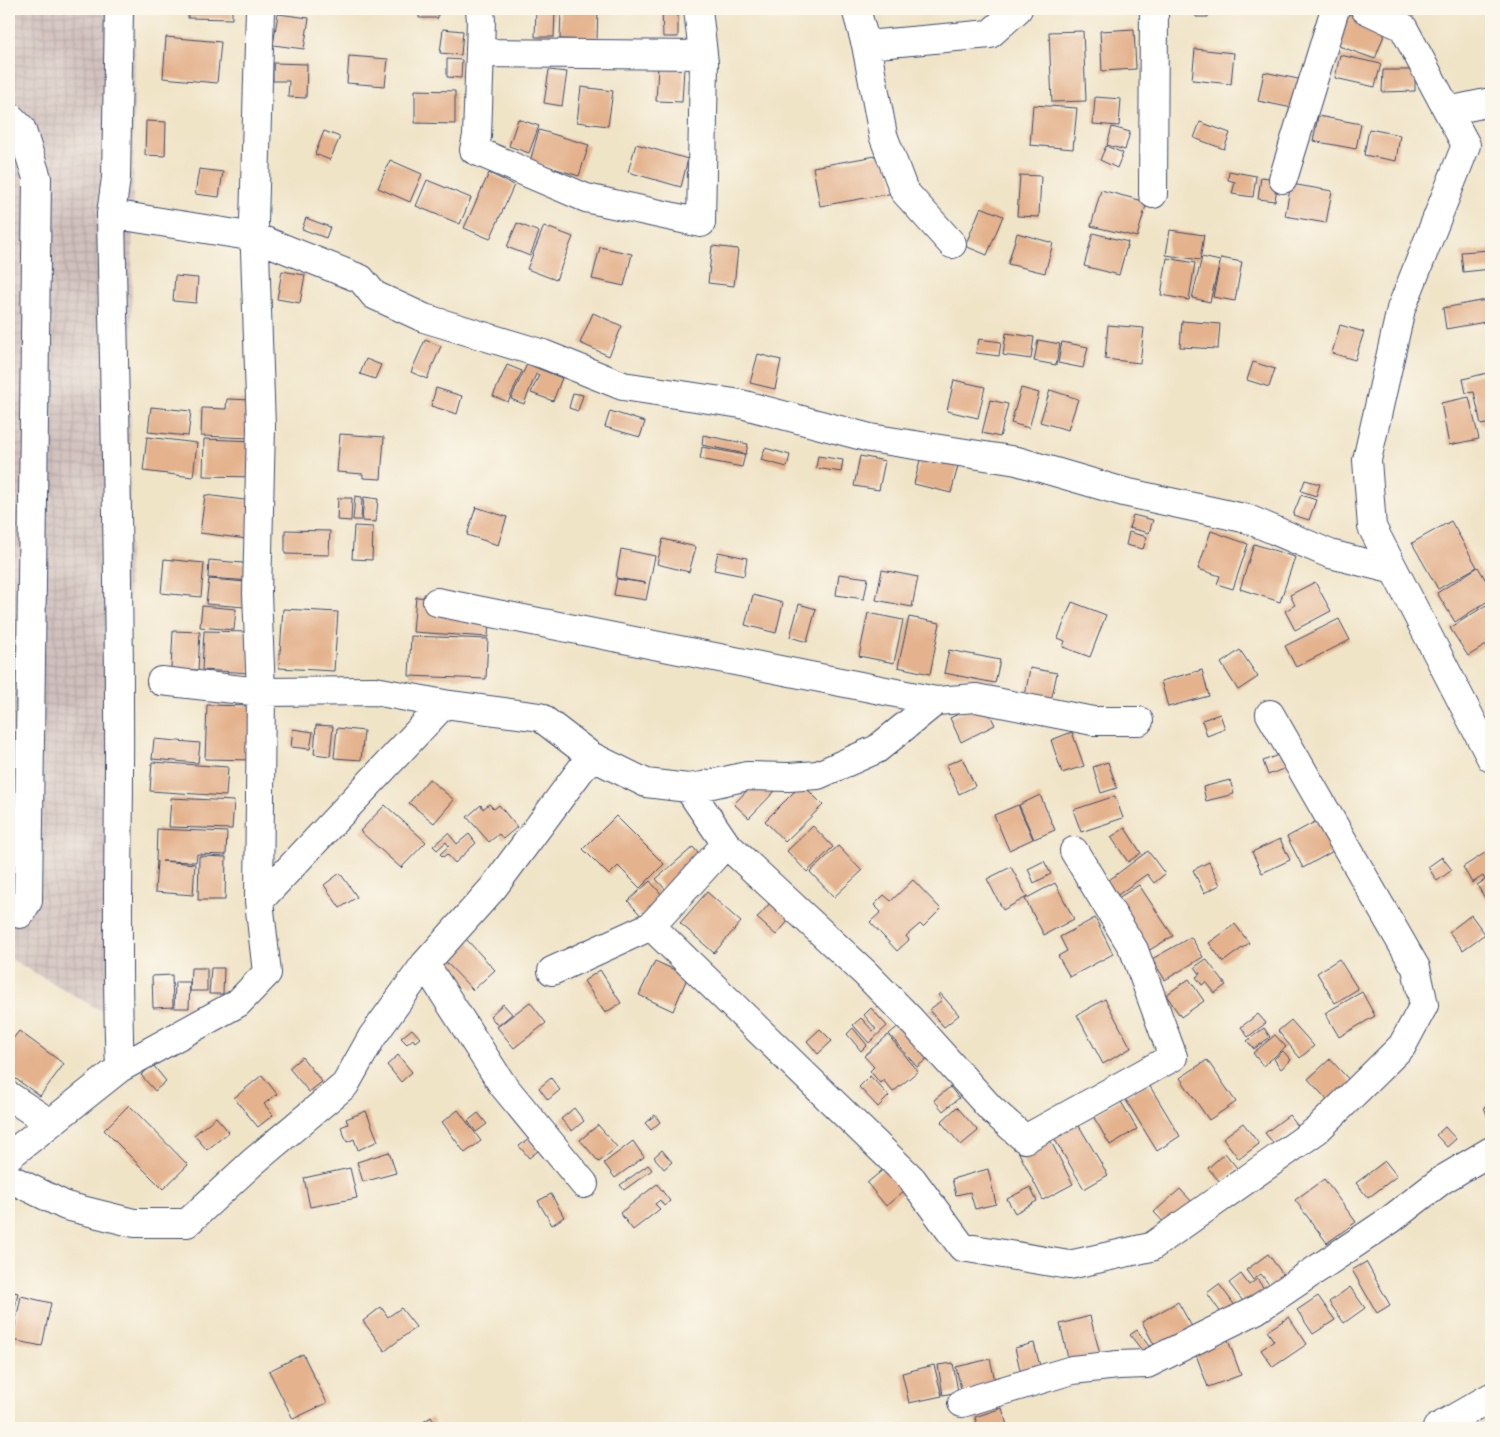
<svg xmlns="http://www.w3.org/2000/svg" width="1500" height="1437" viewBox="0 0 1500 1437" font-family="'Comic Neue',sans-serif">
<defs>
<pattern id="industrial-grid" width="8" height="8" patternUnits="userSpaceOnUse" patternTransform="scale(1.25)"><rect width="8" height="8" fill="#d0c0bc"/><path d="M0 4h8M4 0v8" fill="none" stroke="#b2a5a4"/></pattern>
</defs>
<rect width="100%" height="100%" fill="#fbf7ec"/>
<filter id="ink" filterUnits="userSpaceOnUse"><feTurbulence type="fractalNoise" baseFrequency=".02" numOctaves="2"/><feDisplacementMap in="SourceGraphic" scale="10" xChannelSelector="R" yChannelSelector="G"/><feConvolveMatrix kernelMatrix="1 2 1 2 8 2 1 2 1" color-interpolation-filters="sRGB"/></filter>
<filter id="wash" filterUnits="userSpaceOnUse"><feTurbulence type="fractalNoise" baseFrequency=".0096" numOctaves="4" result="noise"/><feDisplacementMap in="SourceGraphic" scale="20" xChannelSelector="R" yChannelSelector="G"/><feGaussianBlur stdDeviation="1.12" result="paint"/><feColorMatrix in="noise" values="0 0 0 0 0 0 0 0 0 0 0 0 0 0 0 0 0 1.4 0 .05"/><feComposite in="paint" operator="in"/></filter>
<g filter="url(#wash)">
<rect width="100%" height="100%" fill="#f0e4c7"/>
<path fill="url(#industrial-grid)" d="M9,9h126l-11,1015 -115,-66z"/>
<g id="blocks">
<path fill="#e4b28d" d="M188,9h44v10l-44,-1z
M419,9h19v9h-19z
M536,9h19l-1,28h-19z
M561,9h37l-1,31 -37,-1z
M662,9h16v28h-15z
M719,9h43v1l-43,2z
M1196,9h12v8h-12z
M1347,13l40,14 -12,32 -39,-14z
M278,14l31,4 -5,31 -31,-4z
M443,29l20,2 -2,24 -21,-2z
M1134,29l2,40 -34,2 -2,-40z
M1083,31l3,70 -34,1 -3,-70z
M166,37l55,5 -4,41 -54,-5z
M1195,49l39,4 -3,31 -39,-4z
M1340,55l41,9 -6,23 -40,-9z
M349,56l39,3 -3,27 -38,-3z
M447,59l15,1 -1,18 -14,-1z
M273,63l34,1 -1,34 -18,-1 1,-16h-16z
M658,67l26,1 -2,34 -26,-1z
M549,70l18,2 -5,34 -18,-3z
M1383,70h32v21l-33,1z
M1264,72l49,10 -6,29 -49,-10z
M581,87l32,4 -5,35 -31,-4z
M415,90l40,1v33l-40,-1z
M1095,97l26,2 -2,27 -26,-2z
M1033,105l44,3 -4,41 -43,-4z
M1318,116l43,8 -5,25 -43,-8z
M518,119l21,7 -10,27 -20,-7z
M146,121l20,1 -1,34 -20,-1z
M1200,122l30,11 -6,16 -30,-11z
M1112,127l18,5 -5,18 -18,-5z
M1369,129l31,6 -4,26 -32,-6z
M539,130l50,15 -10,31 -49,-15z
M324,131l16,6 -10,23 -15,-6z
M636,144l52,15 -7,28 -53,-15z
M1106,146l17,7 -6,15 -17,-8z
M887,154l7,39 -74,13 -7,-39z
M390,160l32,14 -12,28 -32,-14z
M199,169l24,3 -4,25 -24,-3z
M1229,171l27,5 -3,21 -21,-3 3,-12 -7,-2z
M489,173l25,12 -24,54 -26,-11z
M1020,175l21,1 -2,41 -22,-1z
M1261,177l17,2 -3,22 -17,-2z
M427,180l44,18 -11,26 -44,-18z
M1291,184l41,7 -6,32 -41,-7z
M1101,190l46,12 -10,35 -46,-11z
M981,207l22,9 -16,39 -22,-9z
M306,218l24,9 -4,11 -24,-9z
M517,223l22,9 -9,24 -23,-9z
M544,226l29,11 -17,43 -29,-11z
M1170,230l34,5 -4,25 -34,-5z
M1017,233l36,10 -8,30 -37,-9z
M1093,233l35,9 -9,33 -35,-9z
M712,246l26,3 -4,37 -26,-3z
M600,247l32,7 -8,32 -32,-7z
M1491,250v19l-28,3 -2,-20z
M1202,257l18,4 -10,41 -18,-4z
M1167,258l28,5 -6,37 -28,-5z
M1221,258l21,4 -7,39 -22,-4z
M282,271l23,4 -5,28 -23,-4z
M175,276l23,2 -2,25 -23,-2z
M1491,299v22l-45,8 -3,-21z
M593,313l29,13 -13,30 -29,-13z
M1182,321l38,3 -2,25 -38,-2z
M1108,325l36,3 -4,35 -35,-4z
M1340,325l24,7 -9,28 -23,-7z
M1006,333l28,4 -3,22 -28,-4z
M979,339l22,3 -2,14 -23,-3z
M425,340l16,6 -14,33 -16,-7z
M1038,340l22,4 -4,21 -22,-4z
M1062,342l26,5 -5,21 -25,-5z
M758,354l23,6 -6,29 -25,-6z
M366,359l15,6 -6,14 -15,-5z
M1253,362l22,7 -6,18 -22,-7z
M527,364l35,14 -9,23 -22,-8 8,-18 -3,-1 -12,30 -13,-5z
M507,365l15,6 -14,31 -15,-6z
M1491,372v51l-10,2 -7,-33 -8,1 -3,-14z
M954,380l31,7 -7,31 -31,-7z
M436,388l26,8 -5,18 -26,-8z
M1021,388l18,5 -10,35 -18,-5z
M1050,390l28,9 -10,31 -28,-8z
M573,393l10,2 -5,16 -9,-3z
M1469,397l10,42 -30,6 -8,-42z
M227,399l26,1 -1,38 -51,-2 1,-28 24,1z
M990,400l18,4 -8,33 -18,-4z
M151,407l40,4 -3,25 -40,-4z
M610,411l35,11 -5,15 -35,-10z
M340,434l44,3 -3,42 -18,-1v-4l-26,-2z
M703,435l45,9 -2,10 -44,-9z
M147,437l50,6 -4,34 -50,-6z
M204,439l54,2 -1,36 -54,-1z
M702,447l43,8 -3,12 -42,-8z
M765,448l25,7 -3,12 -26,-7z
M818,456l25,4 -2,12 -25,-4z
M860,456l25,5 -6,29 -25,-4z
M921,456l37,10 -7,27 -37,-9z
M1305,480l15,4 -4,12 -15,-5z
M205,495l47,6 -5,38 -47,-6z
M1301,495l15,5 -7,20 -16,-5z
M355,496l7,1 -1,23h-8z
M364,497l14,2 -2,23 -14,-1z
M338,498h14l-1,23 -14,-1z
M476,507l31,10 -9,28 -31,-10z
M1133,515l20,5 -4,13 -20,-5z
M1451,521l26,46 -39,22 -26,-46z
M354,526l19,1 -1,33 -20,-1z
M285,530l45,1 -1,24 -44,-1z
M1211,531l37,13 -15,45 -16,-5 3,-8 -22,-7z
M1129,532l18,5 -4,12 -17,-4z
M663,539l33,8 -7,25 -32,-8z
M1254,544l41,13 -15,45 -40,-13z
M621,549l34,7 -9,44 -32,-5 3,-16 29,4 -30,-5z
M718,552l29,6 -3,18 -30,-6z
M164,559l40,4 -3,34 -40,-4z
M209,560l44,4 -1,17 -44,-3z
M1478,567l13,22v10l-36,23 -18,-29z
M882,570l36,7 -6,30 -36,-7z
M839,574l29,4 -4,21 -28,-4z
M209,579l38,3 -2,25 -39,-3z
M1315,582l16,29 -36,19 -10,-19 10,-6 -5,-10z
M753,595l30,8 -7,30 -31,-8z
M416,597l74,4 -2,36 -75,-5z
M1072,602l34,13 -16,42 -27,-10 2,-6 -7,-3z
M1491,602v40l-23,14 -18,-28z
M799,604l17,5 -9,33 -17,-5z
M202,606l34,3 -2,21 -34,-3z
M283,609l55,3 -4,59 -55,-3z
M868,613l35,7 -9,43 -35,-7z
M909,617l31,6 -10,51 -32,-7z
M1339,619l11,21 -54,27 -11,-21z
M173,631l27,1 -2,38 -27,-1z
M204,631l48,1 -2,41 -48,-3z
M411,636l77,3 -2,40 -77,-3z
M949,650l51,10 -5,23 -51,-10z
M1240,650l18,27 -20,13 -17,-27z
M1030,668l27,5 -6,28 -26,-5z
M1202,670l7,26 -41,11 -7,-26z
M984,702l11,23 -34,17 -11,-24z
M207,705l47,1 -1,54 -48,-1z
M1220,714l5,15 -18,7 -5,-16z
M316,725l17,1 -3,30 -16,-2z
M337,728l27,3 -3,29 -27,-2z
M293,729l20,3 -3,17 -19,-2z
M1072,732l12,34 -22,7 -11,-33z
M154,739l46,4 -2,20 -46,-4z
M1291,750l5,14 -28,11 -5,-14z
M962,758l13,28 -16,8 -13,-29z
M152,762l76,5 -2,29 -76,-5z
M1108,762l9,26 -16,5 -8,-26z
M760,777l15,14 -26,27 -15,-14z
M429,779l25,21 -20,23 -25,-20z
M1230,780l4,14 -28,7 -3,-14z
M802,784l21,21 -38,37 -20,-21z
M1040,795l15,35 -21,9 -15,-34z
M1115,796l8,22 -42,14 -8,-22z
M171,798l63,3 -2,28 -63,-2z
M489,804l5,5 5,-4 18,22 -14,12 -4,-5 -10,8 -22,-25 14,-12 2,4z
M385,805l41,37 -25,26 -41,-37z
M1018,805l15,34 -24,11 -15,-35z
M1328,815l16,30 -41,23 -16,-31z
M616,816l48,48 -24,24 -22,-22 -9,9 -26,-26z
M813,826l20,21 -26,25 -20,-21z
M1125,828l16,25 -13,9 -17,-25z
M157,829l70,3 -1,23 -29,-1 -1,8 -34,-1 33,3 -2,31 -38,-3 2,-31h-1z
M448,833l9,11 12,-10 7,9 -21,20 -8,-9 -4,3 -3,-3 9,-8 -3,-4 -9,8 -4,-4z
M1280,839l10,21 -28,13 -10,-21z
M838,846l24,25 -28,26 -24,-25z
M693,847l19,23 -36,31 -20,-22z
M1491,849v52l-3,2 -11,-18 8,-5 -2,-4 -11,7 -9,-16z
M1148,851l17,23 -11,9 -7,-9 -32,23 -10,-14z
M199,856l27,1 -1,43h-27z
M1442,857l10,13 -15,11 -9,-14z
M1044,861l7,13 -17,9 -6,-14z
M1209,862l11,23 -16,8 -11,-23z
M1011,867l16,30 -24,13 -16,-31z
M340,873l17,24 -17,11 -16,-23z
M913,880l28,29 -18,18 -3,-3 -14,12 3,4 -12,11 -27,-29 11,-10 -7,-7 10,-10 7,6z
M650,881l12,14 -10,33 -24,-27z
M1055,883l19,36 -30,16 -19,-36z
M1139,885l34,51 -25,15 -33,-51z
M785,886l19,17 -28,32 -19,-17z
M707,892l34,30 -27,31 -34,-30z
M1471,915l14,19 -22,16 -14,-18z
M1095,918l18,36 -43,23 -12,-21 9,-5 -7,-14z
M1235,924l14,19 -26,19 -14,-19z
M1191,937l12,20 -38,23 -13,-21z
M466,939l29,31 -22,20 -29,-30z
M1206,959l20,26 -11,8 -9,-11 -4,3 -6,-8 4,-3 -5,-7z
M1339,959l19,30 -23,14 -18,-30z
M655,961l33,15 -15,35 -34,-16z
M191,968h16v23h-17z
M211,968h13l-1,26h-14z
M600,970l21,33 -16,10 -21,-32z
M172,975l1,32 -20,1 -1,-32z
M1189,979l15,22 -23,16 -15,-22z
M175,982h15l-1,26h-15z
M1362,992l13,24 -36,21 -14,-24z
M940,993l19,22 -15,12 -15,-17 13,-10 -4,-5z
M1105,999l26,49 -28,16 -26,-49z
M530,1002l16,21 -32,25 -17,-21z
M503,1004l9,10 -14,12 -8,-10z
M871,1008l16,18 -18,17 -16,-18 8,-7 12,13 3,-2 -12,-14z
M1258,1014l8,9 -18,14 -7,-10z
M1291,1020l23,26 -14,12 -22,-27z
M900,1025l28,33 -11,9 -28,-33z
M853,1028l14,17 -6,6 -14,-17z
M1264,1028l6,9 -16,12 -7,-8z
M412,1029l8,9 -5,4 -2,-3 -6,5 -6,-6z
M820,1029l12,12 -14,13 -11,-13z
M19,1031l45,33 -24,32 -31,-22v-30z
M888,1035l30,36 -25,21 -10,-12 -3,3 -10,-12 4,-4 -10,-11z
M1275,1035l11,12 -23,19 -10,-13z
M1283,1051l8,9 -10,9 -7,-10z
M398,1055l14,17 -11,10 -14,-17z
M302,1057l20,25 -13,10 -20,-24z
M1330,1059l23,25 -22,20 -23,-25z
M1207,1060l29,42 -27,18 -29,-42z
M153,1065l13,16 -11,10 -14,-16z
M262,1075l15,19 -13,10 9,11 -15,12 -24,-29z
M870,1076l19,20 -11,11 -19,-20z
M551,1078l9,12 -12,10 -9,-12z
M1148,1083l32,53 -23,15 -33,-54z
M950,1087l9,11 -16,13 -9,-11z
M1120,1100l17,29 -27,16 -17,-29z
M1491,1104v22l-7,-19z
M129,1105l59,60 -25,24 -59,-59z
M957,1107l21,24 -17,14 -20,-23z
M574,1108l10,13 -12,10 -11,-12z
M458,1110l23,31 -16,12 -23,-31z
M366,1111l12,30 -20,9 -4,-11 -7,3 -6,-15 7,-3 -2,-5z
M478,1113l9,11 -11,8 -8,-11z
M655,1115l5,7 -9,8 -6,-7z
M1289,1115l9,11 -24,18 -9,-11z
M216,1117l13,15 -22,18 -13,-15z
M1075,1119l33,56 -24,14 -33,-56z
M1243,1123l16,21 -20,15 -16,-21z
M598,1125l19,22 -18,15 -19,-22z
M1445,1127l11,12 -9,8 -11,-12z
M1048,1136l25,48 -30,16 -25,-49z
M529,1139l9,12 -9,7 -10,-12z
M633,1141l11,16 -29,21 -11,-15z
M662,1150l10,12 -8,7 -10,-12z
M389,1152l7,21 -33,9 -6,-20z
M1225,1153l12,15 -17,14 -12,-14z
M1385,1161l12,15 -29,22 -12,-15z
M648,1165l4,5 -28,20 -4,-5z
M350,1168l7,30 -47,9 -6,-29z
M885,1168l19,23 -18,15 -19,-23z
M988,1169l8,35 -21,5 -5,-17 -14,3 -4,-16z
M1324,1179l32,43 -29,21 -32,-43z
M657,1184l13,17 -6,5 -4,-6 -5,4 5,5 -27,21 -13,-17z
M1030,1187l7,14 -22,12 -8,-14z
M1180,1189l16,17 -26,23 -16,-17z
M551,1194l13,23 -12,8 -14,-24z
M1268,1254l17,23 -14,10 -10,-13 -8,6 -7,-10z
M1366,1262l24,43 -13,8 -25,-43z
M1241,1274l8,11 8,-6 8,11 -19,15 -17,-22z
M1219,1284l17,23 -12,10 -17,-24z
M1350,1287l15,21 -21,15 -15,-21z
M9,1291l9,2 -8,37h-1z
M21,1296l30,7 -9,43 -30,-6z
M1318,1296l17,24 -22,14 -16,-24z
M1178,1302l17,30 -37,20 -16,-30z
M381,1307l7,10 13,-9 15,19 -31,24 -22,-30z
M1090,1316l10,38 -31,8 -9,-38z
M1289,1317l18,27 -34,23 -12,-17 13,-9 -7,-10z
M1137,1330l14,19 -6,5 -15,-19z
M1228,1340l13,35 -33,12 -13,-35z
M1034,1343l7,27 -20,4 -6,-26z
M303,1354l24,49 -34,16 -24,-48z
M990,1359l6,26 -34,8 -6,-26z
M953,1363l5,29 -15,3 -5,-30z
M934,1365l8,31 -33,7 -7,-30z
M1002,1408l5,17 -12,3h-17l-3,-11z
M431,1417l7,11h-24z"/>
</g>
</g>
<g filter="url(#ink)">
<use href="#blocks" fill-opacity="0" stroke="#3b4a6e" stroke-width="1"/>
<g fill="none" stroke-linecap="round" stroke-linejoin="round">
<g stroke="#3b4a6e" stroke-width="30">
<path id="minor" d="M119,9l-3,169 -5,36c3,164 8,329 8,493 1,120 -4,240 1,361l118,-65 29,-30 -8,-72 2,-209 -4,-99 4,-166 -7,-205 6,-213
M480,9l1,12 -4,115 -3,14 112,48 115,25 3,-160 -6,-54
M856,9l10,36 17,90 21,56 48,53
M1365,9l38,18 63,118 -65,164 -34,151 5,67 119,231
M866,45l124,-11 28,-25
M480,53l223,2
M1448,111l43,-9
M9,116l12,12 16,50 -9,723 -8,13 -11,-8
M1283,179l52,-170
M1153,194l1,-185
M111,214l144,23 106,42 13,16 50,23 119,36 80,32 118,18 129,34 147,23 107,31 124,27 82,35 64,16
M437,602l499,99
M161,681l100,11 114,-1 69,13 96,13 51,39 55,27 42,5 15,-2 44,-10 42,1 29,-2 59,-26 59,-48 40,-3 117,23h46
M688,788l38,56 139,129 45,46 81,90 34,30 148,-82 -39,-107 -60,-99
M259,901l185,-197
M651,926l261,253 50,68 107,18 82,-18 166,-117 85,-84 22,-41 -8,-37 -146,-254
M425,964l77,120 82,100
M552,971l99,-45 75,-82
M9,1096l41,27
M9,1156l111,-88
M9,1178l57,28 68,17h53l66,-61 92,-77 27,-48 53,-73 68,-76 98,-132
M962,1403l110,-33 46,-5 29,-1 109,-54 134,-90 52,-40 49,-29
M1437,1428l54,-31"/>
</g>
<use href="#minor" stroke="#fff" stroke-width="28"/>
</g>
</g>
<rect width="1500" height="1437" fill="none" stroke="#fbf7ec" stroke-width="30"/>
</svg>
